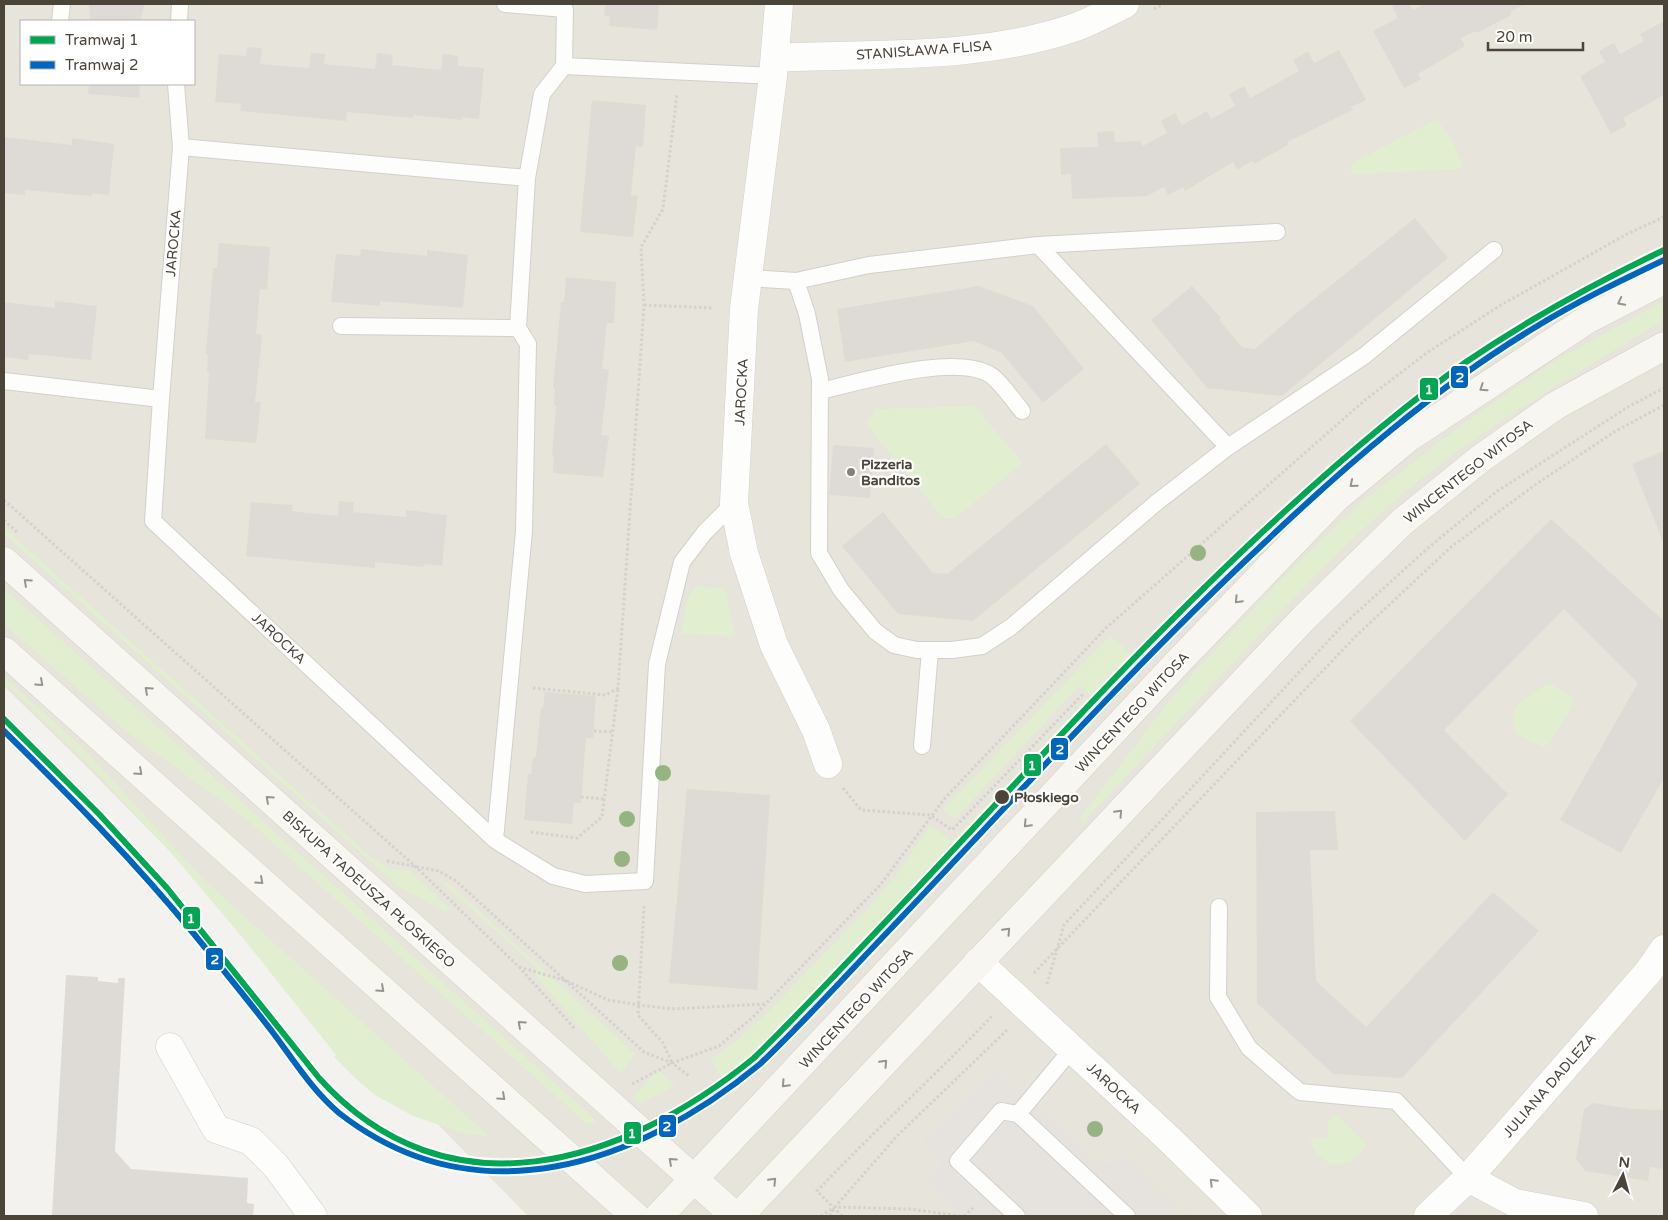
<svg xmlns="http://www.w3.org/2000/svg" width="1668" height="1220" viewBox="0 0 1668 1220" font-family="'Varela Round',sans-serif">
<rect width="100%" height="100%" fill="#f4f2ee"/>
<path fill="#e7e4dc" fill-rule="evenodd" d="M4,4h1660v1212h-1136l-439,-447 -85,-83zM21,21h173v63h-173z"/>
<path fill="#e1eecf" d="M1435,120l3,1 13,18 12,27 -4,3 -104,5 -5,-2 4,-10z
M1664,301v19c-79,49 -161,95 -234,152 -66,51 -125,114 -182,175 -55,58 -110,117 -165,175l-3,-4 83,-109 33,-39 84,-89 81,-79 106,-81 86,-59z
M974,406l49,57 -69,56 -11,-1 -77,-94 10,-15z
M1288,515l-133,141 -37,30 -18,18 -366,389 -24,-33 29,-21 30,-28 98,-102 30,-35 33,-49 22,16 139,-146 -11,-10 -125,134 -12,-9 167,-174 31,26z
M4,528l369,331 19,10 19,2 39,38 -4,3 -47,-25 -395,-353z
M695,586l30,3 10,47 -54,-2 6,-33z
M4,589l593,532 -10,3 -341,-305 -120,-88 -122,-107z
M4,677l79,71 120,131 287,258 -30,-5 -47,-16 -38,-21 -20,-17 -21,-21 2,-2 -93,-117 -71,-84 -76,-82 -92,-90z
M1551,684l19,11 3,9 -23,39 -7,4 -26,-13c-3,-7 -6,-16 -2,-24 5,-9 26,-24 36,-26z
M438,879l14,7 183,168 -14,20 -87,-100 4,-5z
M658,1070l17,16 -36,18 -7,-6z
M1336,1114l31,30c-5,6 -10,15 -17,18 -20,9 -35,-6 -40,-24h18l-1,-15z"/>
<path fill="#e6e3df" d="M996,1068l100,92 15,3 11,-11 66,64h-225l-36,-33 13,-19 -18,-22z"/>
<path fill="#dedbd6" d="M89,4h55l-3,17h-51z
M605,4h54l-2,26 -48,-4 1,-9 -6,-1z
M1395,4h15l3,6 11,-6h101l-15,8 1,3 -34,18 -2,-2 -14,7 4,8 -47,28 3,5 -17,9 -31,-57 25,-13 -6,-12z
M1664,21v74l-41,23 4,7 -16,9 -31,-58 25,-14 -6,-11 15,-8 6,11 24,-13 -4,-7z
M247,47l15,1 -2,16 49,4 2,-15 14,1 -1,10 51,5 2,-16 16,2 -1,10 49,5 2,-16 15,2v10l26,2 -5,51 -17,-2v3l-49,-5v3l-66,-6 -1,9 -106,-10 1,-7 -26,-2 4,-48 27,2z
M1339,50l27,50 -15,7 2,3 -66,32 1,3 -34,19 -2,-3 -15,9 -4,-8 -48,29 -2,-4 -15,8 -4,-8 -17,9 -75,3 -1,-25 -10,1 -1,-27 38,-1 -1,-15 17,-1 1,11 25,-1 3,5 24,-13 -6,-12 14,-8 7,12 25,-14 4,8 24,-13 -6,-12 15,-8 6,12 49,-27 -6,-11 15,-9 6,12z
M89,84h51l-1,14 -51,-4z
M592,100l54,5 -3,42 -7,-1 -5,49 7,1 -5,41 -53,-5z
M5,137l67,8v-7l42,6 -5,51 -17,-2v3l-67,-6v5l-21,-2z
M1415,218l33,40 -166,138 -75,-8 -56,-68 41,-34 29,32 -2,2 23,27 13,2 39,-34z
M219,243l51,4 -3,43 -7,-1 -4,45 6,1 -7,67h6l-5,41 -51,-4 4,-67h-2l1,-17 -2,-1 7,-86h4z
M361,249l66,7v-6l41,5 -5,53 -83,-7v5l-49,-4 5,-48 24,2z
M566,277l50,5 -2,41h-7l-5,46h7l-8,66 8,1 -6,41 -50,-4 1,-17 -2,-1 4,-49h-2l1,-18h-2l8,-86h3z
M979,286l54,20 51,63 -41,34 -41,-50 -28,-12 -129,21 -8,-53z
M55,301l42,5 -6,54 -62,-6 -1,6 -24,-3v-55l51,6z
M1106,444l34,40 -167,137 -75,-7 -56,-68 41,-34 50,61 14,1z
M833,445l41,3 -4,50 -41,-3z
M1664,451v93l-32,-80z
M339,501l15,1 -1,10 53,5v-7l41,5 -5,51 -18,-2 -1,3 -48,-5v6l-129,-12 5,-54 42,3 -1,6 46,5z
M1551,519l113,102v157l-43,75 -61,-33 78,-137 -74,-74 -120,121 64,64 -43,47 -115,-120z
M545,692l51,4 -3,42h-7l-5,65h-7l-2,21 -48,-4 4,-46h3l2,-17h3l5,-49 2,1z
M687,789l83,6 -13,195 -88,-7z
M1335,811l3,39h-28l6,131 50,46 127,-135 46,39 -137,147 -69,-4 -76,-71 -1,-191z
M66,975l32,2v4l20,2v-5h7l-10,173 16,18 117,9 -1,25 7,1 -1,12h-201z
M1593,1103l40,6 31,1v59l-14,-2 -2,14 -63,-10 -9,-12 8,-50z"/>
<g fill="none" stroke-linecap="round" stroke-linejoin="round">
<g stroke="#d2d0cb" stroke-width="18">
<path id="lane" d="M505,4l60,5 -1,57 -22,28 -15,84 -9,150
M60,21l2,-17
M179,21l1,-17
M564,66l209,10
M176,84l5,63 346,31
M1038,245l239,-13
M748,278l48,3 73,-16 169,-20 190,202
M796,281l11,33 13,65 -1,174 22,37 34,41 19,14 23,5h35l30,-4 29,-19 145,-124 72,-56 136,-91 130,-106
M341,326l177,2 10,16 -4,187 -29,309
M4,381l157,18 -8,122 342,319 58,36 32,8 60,-3 12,-217 25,-102 23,-30 29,-29
M820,391c40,-9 138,-39 172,-15 11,9 21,24 30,35
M161,399l20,-252
M922,746l8,-96
M1219,907l-1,90 31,51 51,44 96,9 72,77
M1018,1114l54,-65
M1017,1216l-59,-55 43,-50 17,3 109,102"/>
</g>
<g stroke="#d2d0cb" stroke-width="29">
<path id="street" d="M779,4l-6,72 -29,233 -10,194 10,50 30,92 42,85 12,34
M775,58c99,-5 203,2 298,-30 18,-6 35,-16 52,-24
M978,962l190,176 80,78
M170,1047l46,82 35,12 25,25 37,50
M1468,1178l47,25 69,13
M1428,1216l40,-38 181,-207 15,-22"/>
</g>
<g stroke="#d3cfc5" stroke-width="29">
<path id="secondary" d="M4,561l731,655
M4,651l631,565
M659,1216l520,-555 157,-163 72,-60 180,-119 76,-39
M739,1216l565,-598 98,-96 78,-63 75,-53 109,-60"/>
</g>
<path stroke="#d3d2cc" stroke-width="3" stroke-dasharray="2.5 2.5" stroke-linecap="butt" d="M1154,9l10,-5
M644,305l70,3
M4,500l413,368 102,99 56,62
M4,520l14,13
M533,688l73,7 12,-7 26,-383 -3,-58 22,-38 14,-115
M594,731l19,1
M843,788l18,22 69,5 22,15 132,-137
M581,797l23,2
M531,832l46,6 25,-21 16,-128
M387,861l52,10 17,10 188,171 28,11 17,13
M644,906l-6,109 25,28 9,20
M519,967l48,14 41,19 31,5 33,4 94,-5
M1034,973l322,-337 95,-89 81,-60 82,-55 50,-27
M1047,984l17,-59 279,-300 85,-77 68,-56 132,-85 36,-19
M632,1084l40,-21 47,-17 34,-29 128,-133 64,-86 161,-170 259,-228 63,-48 73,-47 126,-71 37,-17
M821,1216l14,-9 75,2 50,7
M830,1216l5,-9 62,-71 110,-106
M842,1216l-25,-25c57,-60 119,-116 176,-176
M964,1216l9,-8"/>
<use href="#lane" stroke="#fdfdfc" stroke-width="16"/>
<use href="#street" stroke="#fdfdfc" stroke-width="28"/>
<use href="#secondary" stroke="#f7f6f1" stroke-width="28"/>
<g stroke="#fff" stroke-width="10">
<path id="tram-1" d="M4,719l95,95 68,74 152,190c128,142 304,87 435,-20 41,-40 80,-82 120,-124 126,-132 247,-269 380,-394 67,-63 137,-125 212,-178 63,-43 129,-79 198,-112"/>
</g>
<g stroke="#fff" stroke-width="10">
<path id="tram-2" d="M4,731c66,65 131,131 190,203 27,33 54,66 80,100 20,27 39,57 65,79 137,107 299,52 421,-49 41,-39 80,-82 119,-123 127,-133 249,-270 383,-396 84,-80 173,-157 272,-217 42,-26 86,-47 130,-68"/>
</g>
<use href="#tram-1" stroke="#00a651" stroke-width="6"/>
<use href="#tram-2" stroke="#0065bd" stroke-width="6"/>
</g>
<g fill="#96b382">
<circle cx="1198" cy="553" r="8"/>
<circle cx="663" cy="773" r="8"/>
<circle cx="627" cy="819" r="8"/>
<circle cx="622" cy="859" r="8"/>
<circle cx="620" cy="963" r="8"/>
<circle cx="1095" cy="1129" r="8"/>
</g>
<defs><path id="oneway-chevron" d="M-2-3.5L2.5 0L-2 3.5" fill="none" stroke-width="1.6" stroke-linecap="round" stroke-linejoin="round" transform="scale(1.25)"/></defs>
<g stroke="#98948c">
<use href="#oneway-chevron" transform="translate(1621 302) rotate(153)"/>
<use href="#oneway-chevron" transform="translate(1483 388) rotate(146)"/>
<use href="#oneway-chevron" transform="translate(1353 484) rotate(140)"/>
<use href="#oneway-chevron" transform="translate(27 582) rotate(-138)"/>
<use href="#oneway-chevron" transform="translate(1238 600) rotate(134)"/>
<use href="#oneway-chevron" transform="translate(40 683) rotate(42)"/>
<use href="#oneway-chevron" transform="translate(148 690) rotate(-138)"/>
<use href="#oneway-chevron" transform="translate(139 772) rotate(42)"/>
<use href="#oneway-chevron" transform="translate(269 799) rotate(-138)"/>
<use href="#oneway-chevron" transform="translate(1119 813) rotate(-47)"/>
<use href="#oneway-chevron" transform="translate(1027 824) rotate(133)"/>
<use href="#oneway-chevron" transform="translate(260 881) rotate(42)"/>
<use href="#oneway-chevron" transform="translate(1007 931) rotate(-47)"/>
<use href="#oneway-chevron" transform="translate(381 989) rotate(42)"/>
<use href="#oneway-chevron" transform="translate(521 1024) rotate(-138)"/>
<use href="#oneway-chevron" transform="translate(884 1063) rotate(-47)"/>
<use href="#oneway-chevron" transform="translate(785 1084) rotate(133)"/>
<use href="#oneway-chevron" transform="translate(502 1097) rotate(42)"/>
<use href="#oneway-chevron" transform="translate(672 1161) rotate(-138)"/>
<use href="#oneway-chevron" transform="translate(773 1181) rotate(-46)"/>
</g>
<use stroke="#9b9791" href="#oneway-chevron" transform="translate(1213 1182) rotate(-135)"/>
<circle fill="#868178" stroke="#fff" stroke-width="2" cx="851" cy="472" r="5"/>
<circle fill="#4b4439" stroke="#fff" stroke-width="2" cx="1002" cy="797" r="8"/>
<g text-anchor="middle" stroke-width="4.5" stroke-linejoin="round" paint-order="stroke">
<g font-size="14" fill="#4b4439" stroke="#fff">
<text transform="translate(924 50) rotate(-4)" y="5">STANISŁAWA FLISA</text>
<text transform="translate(173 243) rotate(-85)" y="5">JAROCKA</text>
<text transform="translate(741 392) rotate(-87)" y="5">JAROCKA</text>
<text transform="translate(1468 471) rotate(-38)" y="5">WINCENTEGO WITOSA</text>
<text transform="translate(279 638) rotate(43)" y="5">JAROCKA</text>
<text transform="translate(1132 712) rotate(-47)" y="5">WINCENTEGO WITOSA</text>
<text transform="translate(369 889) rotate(42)" y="5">BISKUPA TADEUSZA PŁOSKIEGO</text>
<text transform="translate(856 1008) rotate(-47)" y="5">WINCENTEGO WITOSA</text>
<text transform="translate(1549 1085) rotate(-49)" y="5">JULIANA DADLEZA</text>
<text transform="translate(1114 1088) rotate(43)" y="5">JAROCKA</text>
</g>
<g font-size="14" font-weight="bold" fill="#4b4439" stroke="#fff" text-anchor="start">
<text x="861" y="469">Pizzeria<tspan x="861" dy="16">Banditos</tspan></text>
</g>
<g font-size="14" font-weight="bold" fill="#4b4439" stroke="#fff" text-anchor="start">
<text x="1014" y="802">Płoskiego</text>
</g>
</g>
<g stroke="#fff" stroke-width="2">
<rect x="1450" y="365" width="19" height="24" rx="5" fill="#0065bd"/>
<rect x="1419" y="377" width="20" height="24" rx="5" fill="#00a651"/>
<rect x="1050" y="737" width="19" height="24" rx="5" fill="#0065bd"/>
<rect x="1023" y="753" width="19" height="24" rx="5" fill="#00a651"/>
<rect x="182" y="906" width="19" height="24" rx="5" fill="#00a651"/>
<rect x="205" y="947" width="19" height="24" rx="5" fill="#0065bd"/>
<rect x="658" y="1114" width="19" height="24" rx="5" fill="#0065bd"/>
<rect x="623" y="1121" width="19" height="24" rx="5" fill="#00a651"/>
</g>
<g font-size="14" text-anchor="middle" font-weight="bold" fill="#fff">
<text x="1460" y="382">2</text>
<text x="1429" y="394">1</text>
<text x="1060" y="754">2</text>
<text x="1032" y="770">1</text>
<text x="191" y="923">1</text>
<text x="215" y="964">2</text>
<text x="667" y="1131">2</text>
<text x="632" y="1138">1</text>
</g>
<rect width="1668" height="1220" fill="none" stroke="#4b4439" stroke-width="10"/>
<rect x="20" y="20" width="175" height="65" fill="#ffffff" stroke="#b7b4b0"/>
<rect x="30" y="36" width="25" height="8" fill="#00a651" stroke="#b7b4b0"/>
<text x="65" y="45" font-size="15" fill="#4b4439">Tramwaj 1</text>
<rect x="30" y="61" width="25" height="8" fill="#0065bd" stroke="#b7b4b0"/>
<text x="65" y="70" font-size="15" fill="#4b4439">Tramwaj 2</text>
<g transform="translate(1623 1175) rotate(6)" stroke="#ffffff" stroke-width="4" paint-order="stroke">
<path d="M0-4L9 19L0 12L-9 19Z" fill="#4b4439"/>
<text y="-8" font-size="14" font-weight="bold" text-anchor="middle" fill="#4b4439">N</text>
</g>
<path d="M1488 42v8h95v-8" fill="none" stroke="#4b4439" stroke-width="2.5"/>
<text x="1496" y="42" font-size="15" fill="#4b4439" stroke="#ffffff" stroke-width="4" paint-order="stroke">20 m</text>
</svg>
